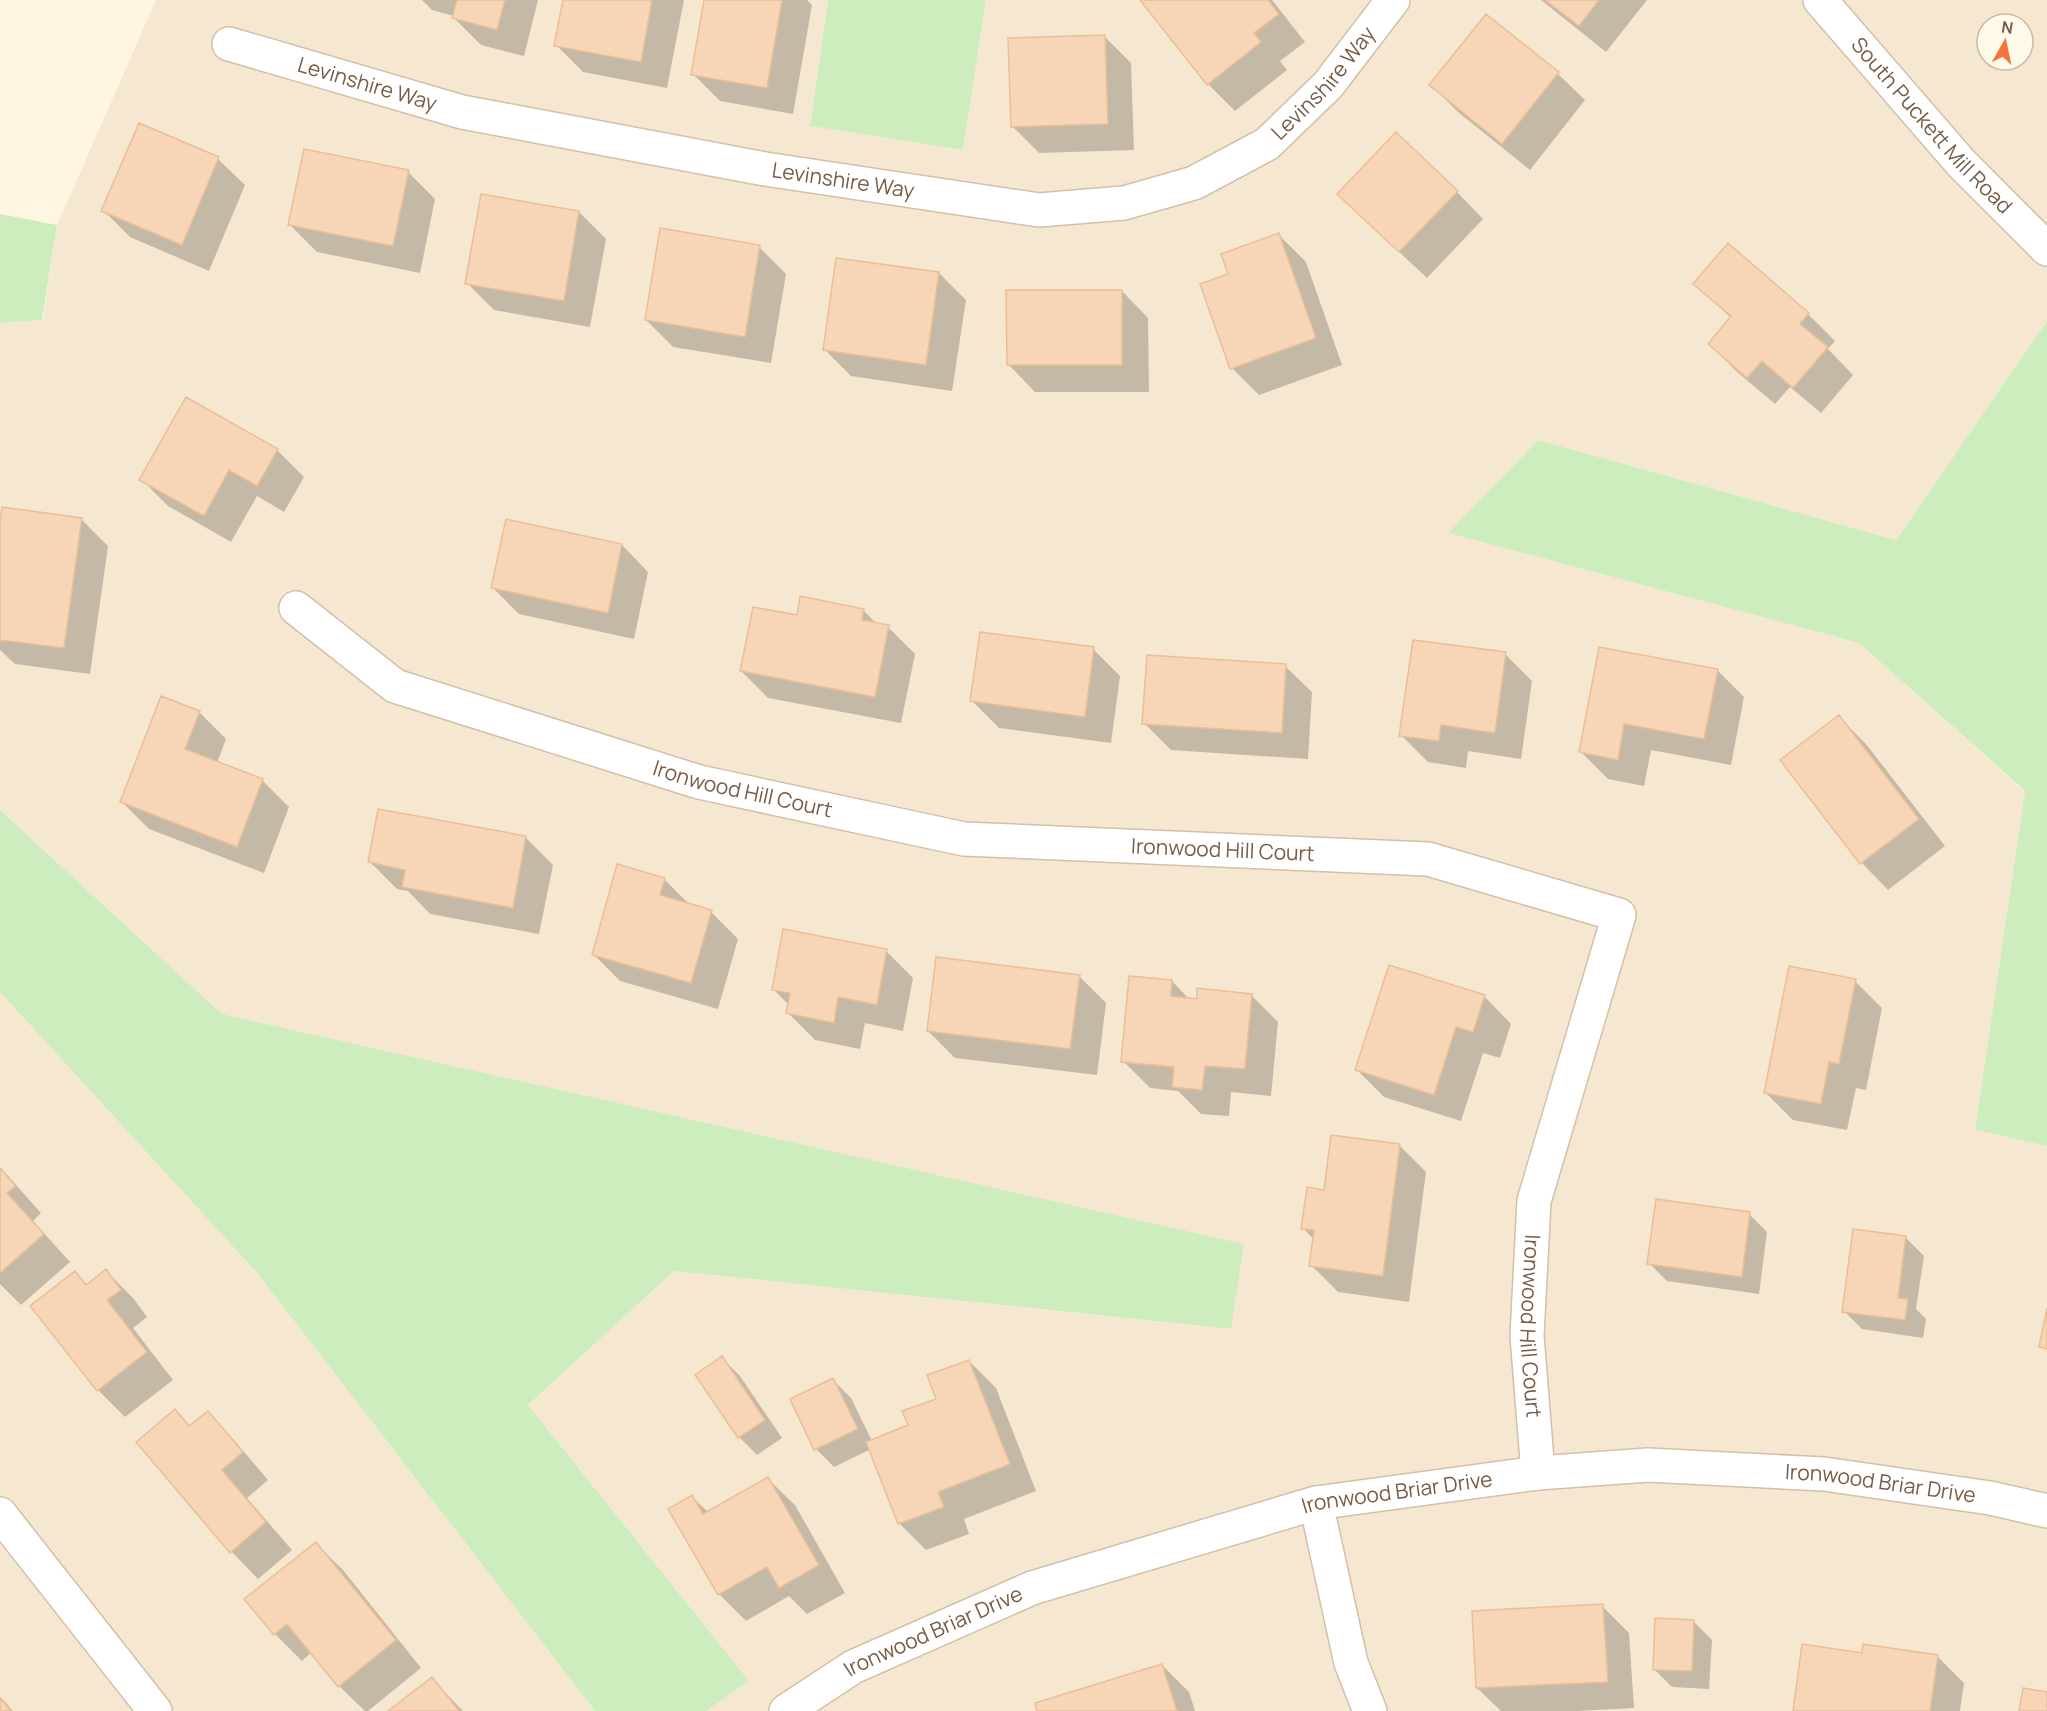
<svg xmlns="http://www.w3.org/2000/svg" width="2047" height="1711" viewBox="0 0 2047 1711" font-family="Manrope,sans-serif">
<rect width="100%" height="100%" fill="#fef6e2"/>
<path fill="#f6e8d0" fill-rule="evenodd" d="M156,0h672l-18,126 153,24 23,-150h1061v321l-151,219 -358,-100 -90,93 411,110 166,149 -50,338 72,16v565h-1341l43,-30 -221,-276 146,-134 556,58 14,-84 -1022,-231 -222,-204v-487l43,-3 14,-95zM1987,24h36v36h-36z
M0,992l258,282 337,437h-595z"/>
<path fill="#ceedbf" d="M828,0h158l-23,150 -153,-24z
M0,214l57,11 -15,95 -42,3z
M2047,321v825l-72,-16 50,-339 -166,-148 -411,-110 90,-93 358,100z
M0,810l222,204 1022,230 -13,85 -557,-58 -146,134 221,276 -43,30h-111l-337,-437 -258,-282z"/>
<path fill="#0003" d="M422,0h116l-14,56 -43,-11 -27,-27v-2l-22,-6z
M564,0h120l-17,88 -84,-16 -27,-27z
M706,0h101l5,5 -19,109 -73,-13 -27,-27z
M1142,0h130l33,42 -25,19 7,9 -52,41 -27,-27z
M1541,0h106l-41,52z
M1486,16l72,58 27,26 -55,70 -72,-58 -27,-27z
M1104,36l27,27 3,87 -95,3 -27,-27z
M218,159l27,26 -36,86 -79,-34 -27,-27z
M408,172l27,27 -15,74 -103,-21 -27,-27z
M1457,192l26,27 -56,59 -61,-57z
M579,212l27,27 -16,88 -96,-17 -27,-27z
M1279,235l27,27 36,103 -83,30 -27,-27z
M759,247l27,27 -15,89 -98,-16 -27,-27z
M939,273l27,27 -14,91 -101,-15 -27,-27z
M1695,284l113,30 27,27 -7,8 25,26 -32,38 -31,-26 -15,17 -39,-33 -26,-27 21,-26z
M1122,291l26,27 1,74h-114l-26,-27z
M277,450l27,27 -20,35 -27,-16 -26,46 -63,-36 -27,-27z
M81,519l27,27 -18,128 -75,-10 -15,-14v-114z
M622,545l26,27 -14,67 -115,-25 -27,-27z
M863,610l15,15 10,2 27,27 -14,69 -133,-25 -27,-27 57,-54z
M1600,648l117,22 27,27 -13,68 -80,-15 -7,36 -36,-7 -27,-27z
M1093,649l27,27 -9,67 -112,-15 -27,-27z
M1505,654l27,27 -11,78 -53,-8 -2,17 -38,-6 -27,-27z
M1285,666l27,26 -4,67 -137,-9 -27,-27z
M199,712l27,27 -9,24 45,17 27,27 -25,66 -115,-44 -27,-27z
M1839,717l27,27 79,102 -57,44 -26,-27 -80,-103z
M526,838l27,27 -14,69 -109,-20 -22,-23 -11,-2 -27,-27z
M664,879l27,27 20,6 27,27 -20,70 -98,-28 -27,-27z
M886,951l27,27 -10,53 -38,-8 -5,26 -45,-9 -27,-27 1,-8 -16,-16z
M1390,967l95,30 26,27 -11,34 -17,-5 -22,68 -77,-24 -27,-27z
M1079,976l27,27 -9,72 -142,-17 -27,-27z
M1172,981l18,19 61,-5 27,27 -7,74 -40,-4 -2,24 -28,-2 -23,-23 -28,-3 -27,-27z
M1855,981l27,27 -16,82 -10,-2 -9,42 -54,-10 -27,-27z
M1399,1145l27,27 -17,130 -71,-10 -27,-27 3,-25 -11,-12 22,-37z
M0,1167l41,46 -8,8 37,41 -49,43 -21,-21z
M1749,1214l18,18 -8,62 -92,-13 -18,-18z
M1906,1238l18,18 -8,53 10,10 -3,19 -61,-9 -18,-18z
M106,1271l27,27 14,19 -14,11 40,52 -48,37 -27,-27 -23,-117 13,12z
M722,1358l18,18 42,62 -25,17 -18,-18z
M969,1361l27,27 40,103 -72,28 5,15 -43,16 -27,-27 -28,-74 -37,18 -18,-18 17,-69 18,18 21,43 38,-15 28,-26z
M175,1411l16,16 17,-14 26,27 34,40 -21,18 45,52 -34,29 -26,-27 -94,-110z
M768,1479l27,26 50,88 -38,21 -18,-18 -43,25 -27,-27 -27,-97 16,15z
M316,1544l27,26 78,98 -53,43h-3l-26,-25 -27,-34 -10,9 -27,-27z
M1602,1606l27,27 5,75 -56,3h-77l-24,-23z
M1694,1622l18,18 -3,49 -37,-2 -18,-18z
M1863,1654l74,2 27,27 -4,28h-166z
M1162,1665l27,27 6,19h-156z
M432,1679l31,32h-72z
M0,1697l5,5 8,9h-13z"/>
<path fill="#f6d6b7" stroke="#eabe96" stroke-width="1.5" d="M457,0h48l-8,30 -45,-12z
M563,0h89l-11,62 -87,-16z
M704,0h78l-15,88 -76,-13z
M1140,0h128l11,14 -25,19 7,9 -54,43z
M1545,0h54l-20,26z
M1486,14l73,58 -57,72 -73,-59z
M1105,35l3,89 -97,3 -3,-89z
M139,123l80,34 -37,88 -81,-34z
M1396,132l62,59 -59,61 -62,-58z
M304,149l105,21 -16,76 -105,-21z
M481,194l98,17 -15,90 -99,-17z
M660,228l100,17 -15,92 -100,-17z
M1279,233l37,105 -86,31 -30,-85 28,-10 -7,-20z
M1728,243l81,70 -9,11 28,23 -35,41 -31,-27 -15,17 -39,-34 23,-28 -38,-32z
M836,258l103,14 -13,93 -103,-15z
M1006,290h116v75h-115z
M186,397l92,52 -21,37 -28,-16 -25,46 -65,-36z
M2,507l80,11 -18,130 -64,-8v-118z
M506,519l116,25 -14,69 -117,-25z
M800,596l64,13 -2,11 27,5 -14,72 -135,-26 13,-64 44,8z
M980,632l114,15 -9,70 -115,-16z
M1413,640l93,12 -11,81 -54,-8 -2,16 -40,-5z
M1599,647l119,22 -14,70 -80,-15 -6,36 -39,-8z
M1147,655l139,9 -4,69 -140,-9z
M161,696l39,15 -15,38 78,30 -26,68 -117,-45z
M1839,715l80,104 -59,45 -80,-104z
M378,809l148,27 -13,72 -111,-21 3,-17 -37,-8z
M617,864l48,14 -5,17 52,15 -21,73 -99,-28z
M783,929l104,20 -10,56 -39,-8 -4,26 -48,-10 4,-20 -18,-3z
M936,957l144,18 -10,74 -143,-18z
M1389,965l96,30 -12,37 -17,-5 -22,68 -79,-25z
M1789,966l67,13 -17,85 -10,-2 -8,42 -57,-11z
M1129,976l43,4 -1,16 26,3v-11l55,6 -7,75 -40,-3 -3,24 -30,-3 2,-20 -53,-5z
M1331,1135l69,9 -17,132 -74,-10 5,-36 -13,-1 6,-42 17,3z
M0,1168l16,18 -9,7 37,41 -44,39z
M1656,1199l94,13 -8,65 -95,-13z
M1853,1229l53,7 -8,62 10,1 -3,21 -63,-8z
M106,1269l15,21 -14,10 40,52 -50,39 -67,-85 45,-35 11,14z
M2047,1308v41l-8,-2z
M722,1356l43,64 -27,18 -43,-63z
M969,1360l41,104 -72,28 6,15 -46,17 -32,-82 42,-17 -6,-14 34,-12 -9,-24z
M833,1378l25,51 -44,21 -24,-51z
M175,1409l14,17 19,-15 35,41 -21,18 44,52 -36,31 -94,-111z
M768,1477l51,88 -40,23 -12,-21 -49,28 -50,-86 24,-14 11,19z
M316,1542l80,98 -58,47 -51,-63 -13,11 -30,-36z
M1603,1604l5,78 -132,6 -4,-77z
M1655,1618l39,2 -2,51 -39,-1z
M1802,1644l60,9 1,-9 75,11 -8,56h-137z
M1162,1664l15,47h-140l-2,-8z
M432,1677l27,34h-71z
M2023,1688l24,4v19h-28z
M0,1698l11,13h-11z"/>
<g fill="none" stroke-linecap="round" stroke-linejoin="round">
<g stroke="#d2c0aa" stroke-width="36">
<g id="minor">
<path id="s1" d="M1820,0l142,164 85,85"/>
<path id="s2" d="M229,44l233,68 303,57 274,41 85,-7 70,-20 73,-39 61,-59 65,-85"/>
<path id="s3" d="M296,608l99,78 304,96 265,57 464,20 191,56 -85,286 -7,135 11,137"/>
<path d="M1316,1503l35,160 19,48"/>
<path d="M0,1514l155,197"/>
<path id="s4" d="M786,1711l67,-44 179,-79 284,-85 222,-30 110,-8 176,9 166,24 57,13"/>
</g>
</g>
<use href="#minor" stroke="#fff" stroke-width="33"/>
</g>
<g text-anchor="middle" stroke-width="4.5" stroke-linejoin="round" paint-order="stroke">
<g font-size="21" fill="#785c46" stroke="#fff9ea">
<text dy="7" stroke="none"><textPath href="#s2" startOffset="1152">Levinshire Way</textPath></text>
<text dy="7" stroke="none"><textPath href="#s2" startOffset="144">Levinshire Way</textPath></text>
<text dy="7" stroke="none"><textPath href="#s1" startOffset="168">South Puckett Mill Road</textPath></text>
<text dy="7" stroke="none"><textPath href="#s2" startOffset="630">Levinshire Way</textPath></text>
<text dy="7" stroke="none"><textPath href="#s3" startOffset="489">Ironwood Hill Court</textPath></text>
<text dy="7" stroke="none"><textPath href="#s3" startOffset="975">Ironwood Hill Court</textPath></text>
<text dy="7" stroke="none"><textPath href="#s3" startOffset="1803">Ironwood Hill Court</textPath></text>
<text dy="7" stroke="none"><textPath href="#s4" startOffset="1140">Ironwood Briar Drive</textPath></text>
<text dy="7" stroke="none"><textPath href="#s4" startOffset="654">Ironwood Briar Drive</textPath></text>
<text dy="7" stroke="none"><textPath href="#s4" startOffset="168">Ironwood Briar Drive</textPath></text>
</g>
</g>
<g transform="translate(2005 42) rotate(9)"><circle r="28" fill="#fff9ea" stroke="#c9baa8" stroke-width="1.5"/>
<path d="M0-4.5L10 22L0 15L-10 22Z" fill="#f3753c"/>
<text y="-9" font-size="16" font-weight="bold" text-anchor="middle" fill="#785c46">N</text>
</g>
</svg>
